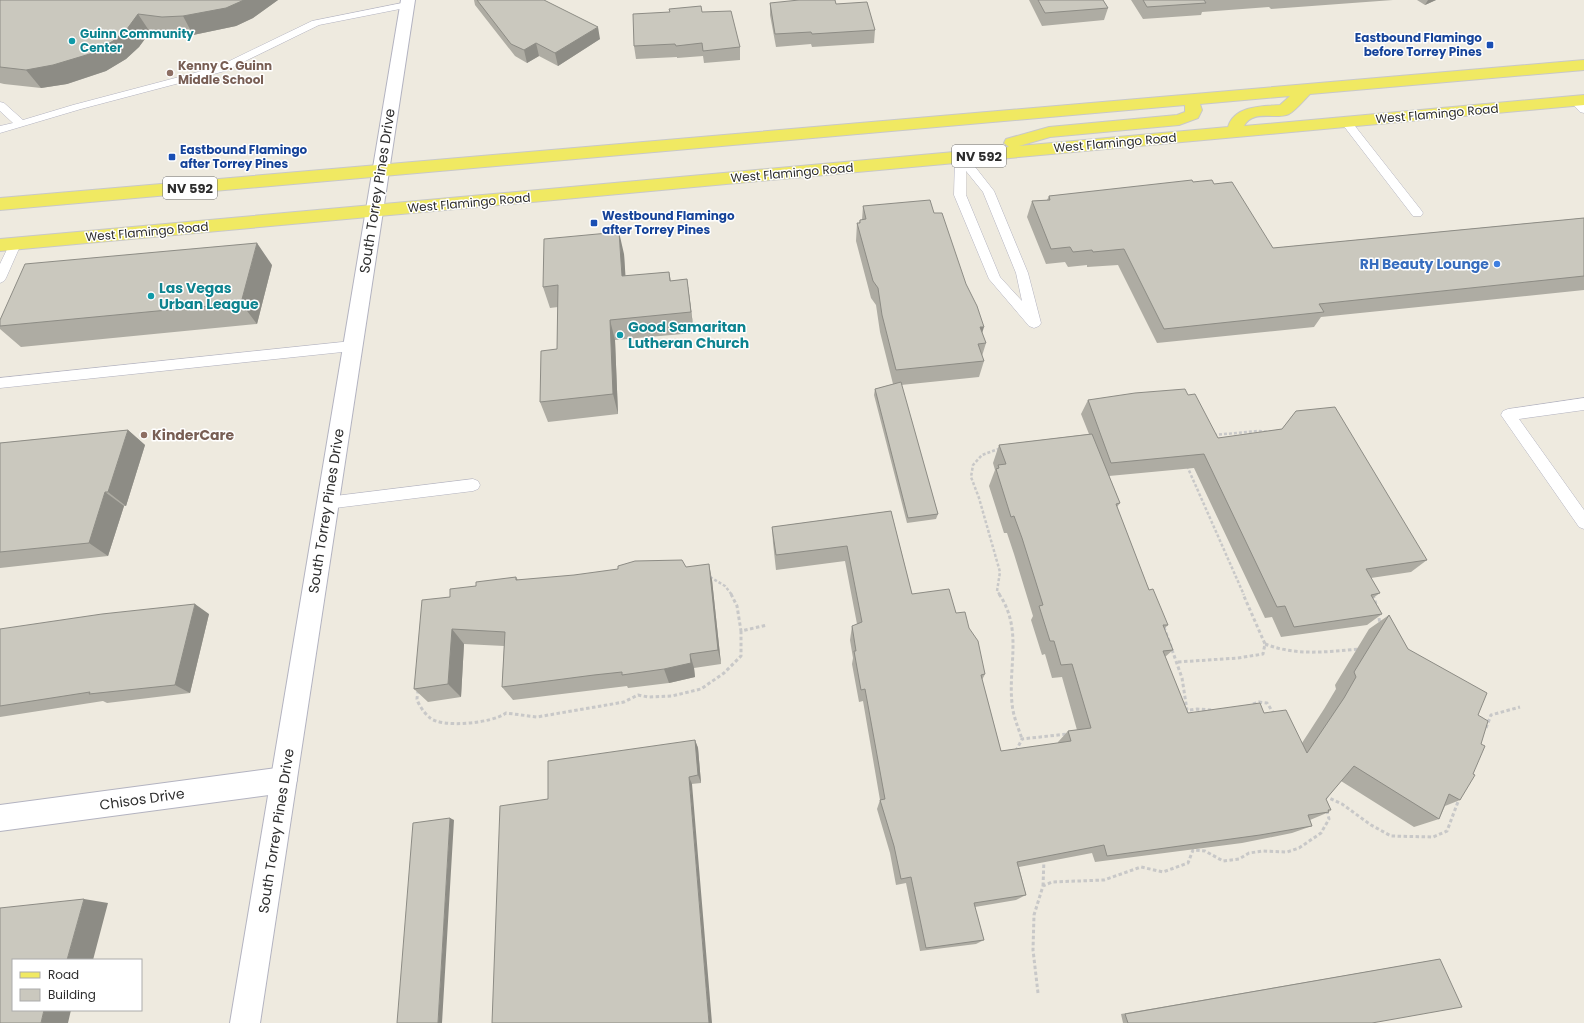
<svg xmlns="http://www.w3.org/2000/svg" width="1584" height="1023" viewBox="0 0 1584 1023" font-family="Poppins,sans-serif">
<rect width="100%" height="100%" fill="#eeeadf"/>
<g fill="none" stroke-linecap="round" stroke-linejoin="round">
<g stroke="#b3b3c0" stroke-width="1">
<path id="service" d="M407,2l5,3 -2,2 -91,18 -94,46 -144,38 -81,24v-7l13,-3 -13,-12v-9l4,1 19,17 50,-15 144,-38 95,-46z
M1575,98l4,1 5,5v9l-4,-1 -10,-11z
M1347,120l4,1 70,89 2,3 -2,3h-8l-70,-91 -1,-2 1,-2z
M961,153l4,1 29,37 34,82 13,50 -2,3 -5,2 -5,-2 -40,-47 -35,-84 1,-38 2,-3zM966,171l17,21 33,81 6,28 -22,-24 -34,-82z
M15,240l4,1 2,3 -15,34 -2,3 -4,2v-19l11,-23z
M352,341l5,1 2,4 -2,4 -5,1 -352,37v-10z
M1584,398v12l-65,9 65,91v19l-5,-2 -78,-112 2,-4 5,-2z
M473,479l5,2 2,4 -2,4 -5,2 -146,18 -5,-2 -2,-4 2,-4 5,-2z"/>
</g>
<g stroke="#b3b3c0" stroke-width="2">
<path id="minor" d="M284,767l9,4 4,9 -4,9 -9,4 -284,38v-26z"/>
</g>
<g stroke="#b3b3c0" stroke-width="2">
<path id="secondary" d="M401,0h14l-155,1023h-30z"/>
</g>
<g stroke="#c8c8c8" stroke-width="2">
<path id="primary" d="M1584,60v10l-274,24c-6,6 -14,16 -21,20 -14,6 -36,-5 -45,12l340,-31v10l-1584,146v-12l1009,-92 -5,-4 2,-4 43,-12 128,-12 8,-3v-7l-1185,105v-12zM1290,96l-10,9c-19,1 -46,1 -52,22l-209,19 31,-9 129,-12 19,-7 4,-8 -2,-6z"/>
</g>
<path stroke="#c8c8c8" stroke-width="2.5" stroke-dasharray="3 2" stroke-linecap="butt" d="M1214,435l44,-4 13,1
M1187,466l57,129
M710,577l15,9 7,9
M1000,595l-3,-4 3,-19 -21,-74 -8,-21 2,-12 9,-10 19,-7"/>
<path stroke="#c8c8c8" stroke-width="3" stroke-dasharray="3.5 2.5" stroke-linecap="butt" d="M731,594l6,12 4,25 26,-6
M999,594c24,35 9,72 13,109 1,13 6,24 10,36
M1373,595l5,15 2,15
M1164,627l18,51 5,32
M1265,644c31,12 62,8 94,5
M1178,662l60,-4 25,-4 2,-10 -22,-50
M418,690c0,3 -1,7 -1,9 1,5 8,15 12,18 12,12 64,6 77,-4l31,4 87,-15 14,-7 10,2 24,-1 29,-7 23,-16 17,-17v-25
M1253,704l6,-2 8,1 7,11
M1184,711l13,-2 14,1
M1486,728l5,-13 29,-8
M1016,751l6,-12 45,-5
M1325,796l17,8 29,21 20,11 42,1 14,-6 12,-32
M1043,886l1,-27
M1038,993l-5,-43 1,-35 9,-29 9,-4 52,-2 37,-13 22,5 25,-9 5,-13 12,1 18,10 16,-2 10,-6 14,-2 24,1 12,-4 22,-15 8,-14 -2,-8"/>
<use href="#service" fill="#fff" fill-rule="evenodd"/>
<use href="#minor" fill="#fff" fill-rule="evenodd"/>
<use href="#secondary" fill="#fff" fill-rule="evenodd"/>
<use href="#primary" fill="#f0e962" fill-rule="evenodd"/>
</g>
<path fill="#aeaca3" d="M0,0h278l-25,18 -17,8 -43,9h-20l-23,-3 -11,15 -13,12 -20,12 -39,13 -26,4 -37,-4 -4,-1z
M474,0h70l56,39 -42,27 -19,-10 -12,7 -12,-7 -40,-51z
M1029,0h74l5,8 -4,12 -62,6z
M1131,0h262l-122,9 -2,-2 -67,5 -1,3 -58,4z
M1417,0h19l-11,5z
M770,3l66,1 39,26 -1,13 -62,4 -1,-3 -35,3 -6,-32z
M702,12l38,35v13l-36,3 -1,-7 -26,2v-1l-41,2 -2,-13z
M1193,182l21,2 59,64 311,-30v72l-263,27 -7,10 -157,16 -39,-78 -31,2v-2l-19,2 -3,-5 -19,2 -19,-47 5,-16 15,-1 2,-4z
M863,206l71,7 52,130 -4,13 2,5 -5,16 -78,8 37,129 -2,5 -29,4 -33,-128 1,-6 18,-5 -13,-52 -4,-27 -5,-7 -15,-57 1,-18h2l1,-3h2z
M624,254l1,22 44,-4 2,9 16,-2 7,54 -79,7 3,74 -70,8 -8,-20 17,-53 1,-42 -8,1 -7,-21z
M272,265l-15,59 -236,23 -21,-18v-9z
M1188,395l30,43 64,-9 14,-18 131,149 -16,12 -40,6 9,15 -7,5 9,16 -15,11 -86,12 -9,-20 -7,1 -71,-150 -85,8 11,27 -3,4 32,83 19,35 -4,4 9,21 -8,7 23,56h76l38,30 22,-34 12,-20 -1,-4 34,-56 20,-14 19,34 70,66 -18,85 -15,6 -6,13 -25,8 -73,-46 -15,18 5,11 -3,1 1,1 -19,8 2,6 -20,7 -50,10 -147,19 -3,-9 -73,14 7,28 -10,5 -41,7 9,33 -8,4 -56,7 -14,-68 -10,2 -6,-32 -13,-44 3,-9 -17,-99 -4,1 -7,-38 1,-6 -3,-18 2,-14 5,-2 -12,-63 -69,9 -3,-27 -1,-16 119,-16 21,83 44,19 13,15 16,46 -3,6 19,71 57,-8v-1l10,-11 9,-1 -15,-53 -10,1 -7,-24 -3,1 -11,-35 2,-4 -19,-62 -7,-21h-3l-15,-47 6,-16 -2,-7 6,-18 90,-11 -8,-20 7,-14z
M128,430l17,15 -19,61h-2l-16,50 -108,12v-125z
M686,567l26,13 9,84 -27,4 1,9 -26,6 -41,5 -1,-2 -114,14 -11,-13 2,-41 -40,-2 -3,53 -33,5 -14,-13 36,-92 26,-11 40,-9 2,3z
M209,614l-19,79 -83,10 -4,-2 -103,16v-88z
M695,740l3,8 3,35 -153,16z
M1440,959l-68,64h-249l-2,-9z"/>
<path fill="#8d8c85" d="M244,0h34l-25,18 -17,8 -43,9 -10,-19z
M1428,0h8l-11,5z
M138,14l12,18 -11,15 -13,12 -20,12 -39,13 -26,4 -15,-18z
M598,27l2,12 -42,27 -3,-13z
M536,43l3,13 -12,7 -3,-13z
M619,232l5,22 3,44 -5,-22z
M257,243l15,22 -15,59 -16,-21z
M687,279l3,22 4,32 -3,-21z
M610,320l5,20 3,74 -5,-20z
M980,327h4l-5,16z
M128,430l17,15 -19,61 -18,-14z
M105,492l19,14 -16,50 -19,-13z
M709,564l3,16 9,84 -3,-14z
M195,604l14,10 -19,79 -15,-8z
M452,629l12,15 -3,53 -13,-13z
M690,654l4,14 1,9 -26,6 -5,-14z
M695,740l3,8 3,35 -3,-8z
M689,777l3,7 20,239h-3z
M450,818l4,2 -12,203h-4z
M84,899l24,4 -15,57h-26z
M44,1010h27l-3,13h-27z"/>
<path fill="#cac8be" stroke="#8d8c85" d="M0,0h244l-18,8 -43,8 -21,1 -24,-3 -11,15 -14,12 -20,12 -40,12 -27,5 -26,-3z
M477,0h67l54,27 -43,26 -19,-10 -12,7 -13,-6z
M799,0h36l1,4 31,-2 8,28 -63,4 -1,-2 -36,2 -5,-31z
M1038,0h65l5,8 -63,5z
M1143,0h61l2,3 -59,4z
M701,6l1,6 29,-1 9,36 -37,4 -1,-8 -26,3 -1,-2 -41,2 -1,-32 37,-2 -1,-3z
M1192,180l1,2 19,-2 2,4 18,-2 41,66 311,-30v58l-265,28 5,8 -160,17 -40,-80 -31,3 -1,-2 -19,2 -3,-5 -19,2 -19,-48 18,-1 -1,-4z
M930,200l4,13h8l24,71 11,22 7,21h-4l6,16 -8,1 6,17 -88,9 -14,-55 -4,-27 -5,-7 -16,-58h3v-3l6,-1 -3,-13z
M619,232l3,44 47,-4 1,9 17,-2 4,33 -81,8 3,74 -73,8 1,-51 16,-2 1,-64 -15,2 1,-48z
M257,243l-16,60 -241,23v-6l25,-56z
M901,382l37,132 -30,4 -33,-129z
M1185,389l3,6 7,-1 23,44 64,-9 14,-18 39,-4 92,153 -61,9 14,24 -9,2 11,19 -88,13 -9,-21 -8,1 -73,-153 -93,9 -23,-63 47,-7z
M128,430l-20,62h-3l-16,51 -89,9v-109z
M1092,434l28,69 -4,1 33,86 4,-1 15,36h-5l10,25 -10,1 25,62 72,-10 4,10 22,-3 21,43 37,-55 12,-21 -2,-5 35,-57 19,34 79,44 -9,22 10,6 -7,23 4,2 -12,28 2,1 -15,25 -11,-6 -10,25 -85,-53 -28,33 5,11h-3l1,2 -21,3 4,11 -52,9 -153,21 -3,-11 -87,17 9,33 -52,8 10,37 -58,8 -15,-71 -10,2 -7,-33 -14,-46 5,-1 -20,-110 -4,1 -7,-39h2l-4,-25 10,-4 -15,-76 -71,9 -4,-28 119,-16 21,83 37,-5 7,24 9,-1 4,16 9,13 7,33 -4,1 20,76 70,-10 -3,-10 23,-3 -19,-64 -11,1 -7,-24h-4l-11,-35 4,-1 -21,-67 -8,-22 -3,1 -15,-48 3,-1 -1,-3 8,-1 -7,-19z
M682,560l4,7 23,-3 9,86 -28,4 1,9 -27,6 -42,6v-3l-28,3 -92,12 3,-55 -53,-3 -4,55 -34,5 8,-89 28,-3v-8l26,-3v-4l40,-5v3l58,-5 44,-6v-3l17,-5z
M195,604l-20,81 -86,9 1,-2 -90,14v-77l102,-15z
M695,740l3,35 -9,2 20,246h-217l8,-217 48,-7v-38z
M450,818l-12,205h-41l16,-200z
M84,899l-17,61h-54v50h31l-3,13h-41v-115z
M1440,959l22,48 -90,16h-244l-3,-9z"/>
<g fill="#0f9aa8" stroke="#fff" stroke-width="1.5">
<circle cx="72" cy="41" r="4"/>
<circle cx="151" cy="296" r="4"/>
<circle cx="620" cy="335" r="4"/>
</g>
<g fill="#1a4fb4" stroke="#fff" stroke-width="1.5">
<rect x="1486" y="41" width="8" height="8" rx="2"/>
<rect x="168" y="153" width="8" height="8" rx="2"/>
<rect x="590" y="219" width="8" height="8" rx="2"/>
</g>
<g fill="#8d6e63" stroke="#fff" stroke-width="1.5">
<circle cx="170" cy="73" r="4"/>
<circle cx="144" cy="435" r="4"/>
</g>
<circle fill="#3f7fe0" stroke="#fff" stroke-width="1.5" cx="1497" cy="264" r="4"/>
<g text-anchor="middle" stroke-width="3" stroke-linejoin="round" paint-order="stroke">
<g font-size="12" font-weight="bold" fill="#0d838f" stroke="#fff" text-anchor="start">
<text x="80" y="38">Guinn Community<tspan x="80" dy="14">Center</tspan></text>
</g>
<g font-size="12" font-weight="bold" fill="#164399" stroke="#fff" text-anchor="start">
<text x="1482" y="42" text-anchor="end">Eastbound Flamingo<tspan x="1482" dy="14">before Torrey Pines</tspan></text>
<text x="180" y="154">Eastbound Flamingo<tspan x="180" dy="14">after Torrey Pines</tspan></text>
<text x="602" y="220">Westbound Flamingo<tspan x="602" dy="14">after Torrey Pines</tspan></text>
</g>
<g font-size="12" font-weight="bold" fill="#785e54" stroke="#fff" text-anchor="start">
<text x="178" y="70">Kenny C. Guinn<tspan x="178" dy="14">Middle School</tspan></text>
</g>
<g font-size="12" fill="#2d2d2d" stroke="#fff">
<text transform="translate(1437 114) rotate(-5)" y="4">West Flamingo Road</text>
<text transform="translate(1115 143) rotate(-5)" y="4">West Flamingo Road</text>
<text transform="translate(792 173) rotate(-5)" y="4">West Flamingo Road</text>
<text transform="translate(469 203) rotate(-5)" y="4">West Flamingo Road</text>
<text transform="translate(147 232) rotate(-5)" y="4">West Flamingo Road</text>
</g>
<g fill="#fff" stroke="#6c6c6c" stroke-width="1">
<rect x="952" y="145" width="54" height="22" rx="3"/>
<rect x="163" y="177" width="54" height="22" rx="3"/>
</g>
<g font-size="13" font-weight="bold" fill="#2d2d2d">
<text x="979" y="161">NV 592</text>
<text x="190" y="193">NV 592</text>
</g>
<g font-size="14" fill="#2d2d2d" stroke="#fff">
<text transform="translate(377 191) rotate(-81)" y="5">South Torrey Pines Drive</text>
<text transform="translate(326 511) rotate(-81)" y="5">South Torrey Pines Drive</text>
<text transform="translate(142 799) rotate(-8)" y="5">Chisos Drive</text>
<text transform="translate(276 831) rotate(-81)" y="5">South Torrey Pines Drive</text>
</g>
<g font-size="14" font-weight="bold" fill="#366cbe" stroke="#fff" text-anchor="end">
<text x="1489" y="269">RH Beauty Lounge</text>
</g>
<g font-size="14" font-weight="bold" fill="#0d838f" stroke="#fff" text-anchor="start">
<text x="159" y="293">Las Vegas<tspan x="159" dy="16">Urban League</tspan></text>
<text x="628" y="332">Good Samaritan<tspan x="628" dy="16">Lutheran Church</tspan></text>
</g>
<g font-size="14" font-weight="bold" fill="#785e54" stroke="#fff" text-anchor="start">
<text x="152" y="440">KinderCare</text>
</g>
</g>
<rect x="12" y="959" width="130" height="52" fill="#ffffff" stroke="#ababab"/>
<rect x="20" y="972" width="20" height="6" fill="#f0e962" stroke="#ababab"/>
<text x="48" y="979" font-size="12" fill="#2d2d2d">Road</text>
<rect x="20" y="989" width="20" height="12" fill="#cac8be" stroke="#ababab"/>
<text x="48" y="999" font-size="12" fill="#2d2d2d">Building</text>
</svg>
